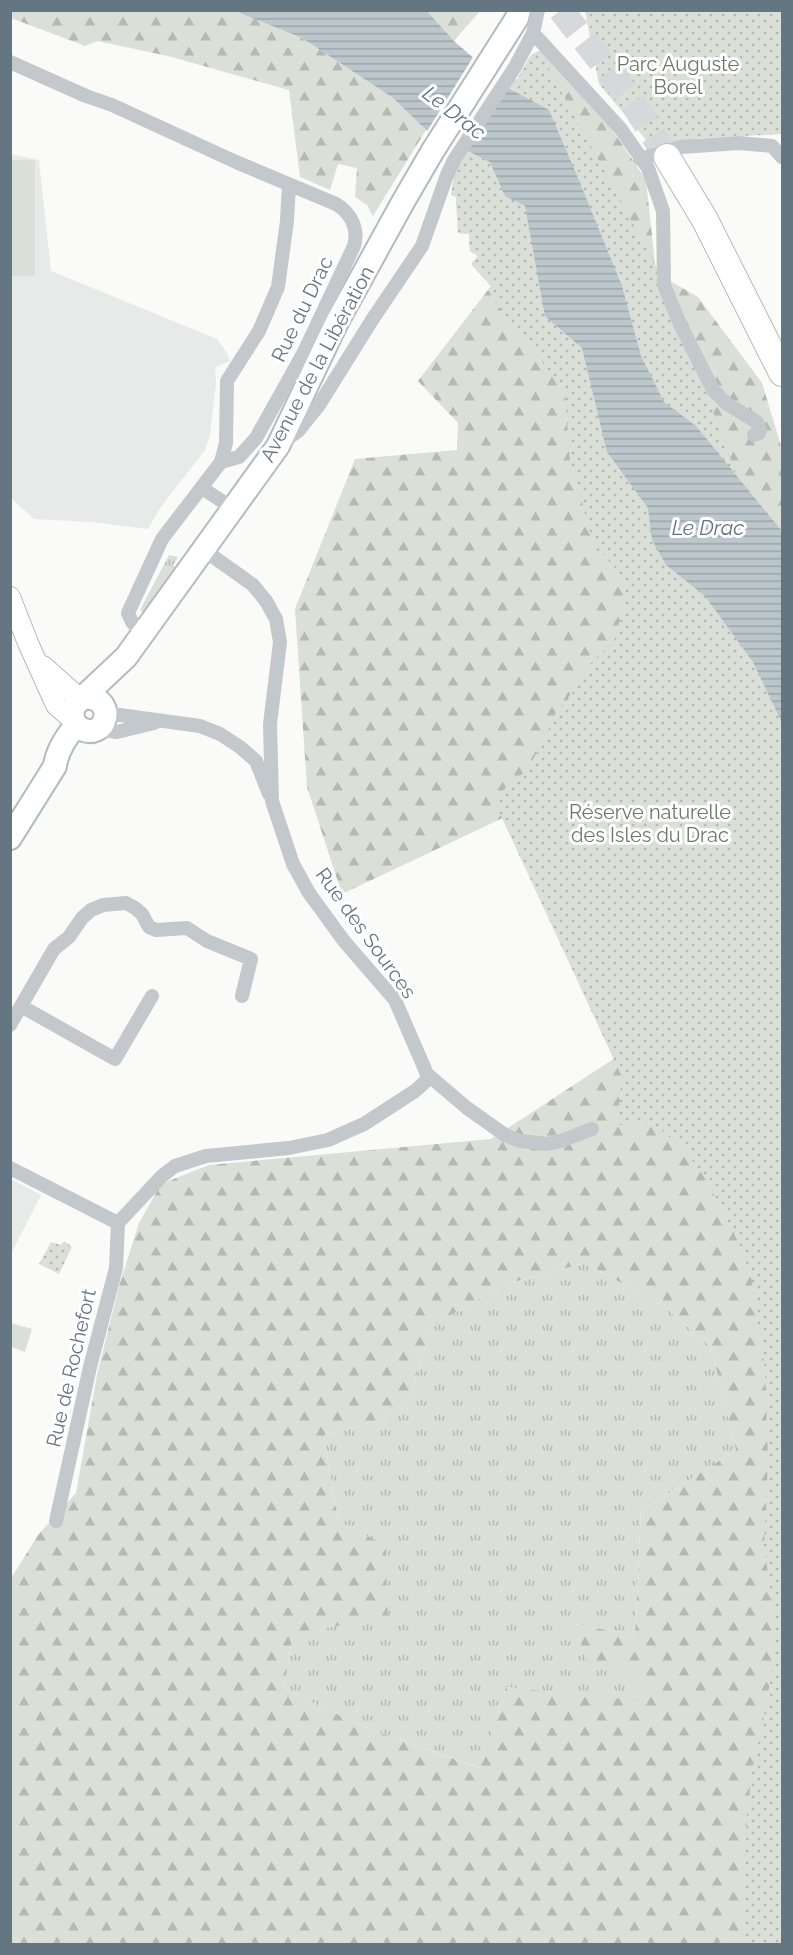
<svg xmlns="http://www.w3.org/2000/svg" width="793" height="1955" viewBox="0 0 793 1955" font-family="Raleway,sans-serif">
<defs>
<pattern id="grass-tufts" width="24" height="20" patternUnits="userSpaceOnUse" patternTransform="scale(1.5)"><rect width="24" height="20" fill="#dadfd7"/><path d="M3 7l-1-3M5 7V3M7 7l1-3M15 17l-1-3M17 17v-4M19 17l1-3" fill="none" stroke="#b4b9b4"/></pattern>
<pattern id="forest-firs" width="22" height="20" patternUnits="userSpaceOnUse" patternTransform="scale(1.5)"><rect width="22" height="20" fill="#dadfd7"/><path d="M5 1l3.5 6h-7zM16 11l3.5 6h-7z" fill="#b4b9b4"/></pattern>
<pattern id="park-dots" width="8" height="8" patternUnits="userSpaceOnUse" patternTransform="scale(1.5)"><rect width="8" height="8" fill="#dadfd7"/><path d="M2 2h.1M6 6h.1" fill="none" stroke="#b4b9b4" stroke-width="1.8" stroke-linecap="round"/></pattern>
<pattern id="water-rules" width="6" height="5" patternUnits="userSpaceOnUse" patternTransform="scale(1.5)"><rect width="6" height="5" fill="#bbc7cb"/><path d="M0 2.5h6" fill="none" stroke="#9ca6aa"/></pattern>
</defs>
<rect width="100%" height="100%" fill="#fafaf8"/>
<path fill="#e8e9e9" d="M10,154l29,6 12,111 166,68 10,14 3,8 -15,6 1,16 -6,52 -5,15 -45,58 -12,21 -57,-7 -57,-3 -23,-21z
M11,1179l30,16 -30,59z"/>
<path fill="url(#grass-tufts)" d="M169,555l9,2 -5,8 5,4 -34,44 -4,-3z
M585,1263l80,44 46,40 25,103 -95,61 -6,124 -60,-11 55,44 16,34 -140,-15 -25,81 -117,-41 -80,-38 9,-56 45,-112 -14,-86 57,-15 29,-22 21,-72 75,-42z"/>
<path fill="url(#forest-firs)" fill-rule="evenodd" d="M10,11h225l67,27 91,60 33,32 -53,86 -6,-11 -12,-8 2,-29 -19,-4 -8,26 -30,-13 -11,-87 -121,-34 -71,-15 -12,5 -74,-28z
M427,11h53l-26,30z
M541,50l50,48 55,82 10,93 42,24 64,86 20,66v82l-86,-105 -182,-347 3,1 12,-22 3,-4z
M455,169l127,178 200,802v795h-771l-1,-364 28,-45 38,-42 21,-118 22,-89 20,-63 22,-39 48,-19 282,-26 124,-81 -108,-242 -165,78 -35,-107 -12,-178 60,-150 102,-9 1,-27 -40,-42 73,-95 -20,-22 7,-8 -8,-5 -1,-17 -11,-1 -2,-36 -5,-2zM585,1263l80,44 46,40 25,103 -95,61 -6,124 -61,-11 14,39 42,5 15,33 -139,-14 -26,81 -116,-41 -80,-38 9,-56 95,-15 -3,-73 -47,-24 -14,-86 57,-15 29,-22 21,-72 75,-42z"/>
<path fill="url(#park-dots)" d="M585,11h197v123l-82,4 -47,10 -54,-64z
M541,50l6,15 123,227 112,309v1343h-39l4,-132 6,-46 12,-55 9,-53v-44l-10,-68 4,-85 -3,-90 -14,-96 -17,-42 -31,-59 -20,-25 -20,-18 -9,-5 -20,-4 -17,4 5,-49 -127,-274 13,-19 17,-12 18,-29 13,-31 26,-31 7,-16 25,-24 3,-8 9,-43 -2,-11 -32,-38 -19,-74 -3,-4 -5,-72 -70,-89 -4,-16 -20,-22 7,-8 -8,-5 -1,-17 -11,-1 -2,-36 -5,-2 4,-26 59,-90 3,1c7,-12 10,-24 24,-30z
M64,1241l8,6 -13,27 -20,-10 12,-22 10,3z"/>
<path fill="#dadfd7" d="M11,160h24v116h-24z
M11,1323l21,6 -7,23 -14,-5z"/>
<path fill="url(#water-rules)" d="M235,11h192l27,30 54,47 41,22 29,68 44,108 19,70 23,46 32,24 86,105v192l-29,-61 -48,-66 -39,-31 -14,-25 -4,-32 -41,-56 -25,-104 -37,-32 -20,-110 -20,-10 -15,-34 -64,-32 -33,-32 -91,-60z"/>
<path fill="#fafaf8" d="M475,54l35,31 -44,68 -40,-20z"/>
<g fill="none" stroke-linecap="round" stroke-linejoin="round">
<path stroke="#d5d9db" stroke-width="26" stroke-dasharray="26 13" stroke-linecap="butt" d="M561,10l70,90 36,57"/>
<g stroke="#b3babf" stroke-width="22">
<path id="secondary" d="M10,597l18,46 28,62 17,15
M43,666l38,34"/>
</g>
<g stroke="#b5babe" stroke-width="26">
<path id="primary" d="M84,698c7,-1 13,0 18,6 3,4 4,9 3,14 -5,24 -42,12 -30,-13l51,-48 152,-211 59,-124 66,-120 29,-50 85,-134 2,-8
M10,838l45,-72c2,-16 11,-29 21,-41"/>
</g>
<g stroke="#b4b9bd" stroke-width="28">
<path id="highway" d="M667,157l38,63 77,153"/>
</g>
<path stroke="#c3c8cc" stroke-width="14" d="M533,33l87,95 28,40 15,43 1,74 15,37 34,68 14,14 30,18 3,8 -1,3 -5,2
M10,62l76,34 26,9 124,57 100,42c15,9 23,25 18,42l-51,108 -47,84 -17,19 -18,5
M640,159l41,-12 58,-4 33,3 10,11
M284,441l14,-10 21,-26 53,-85 50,-74 25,-71 7,-15 61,-93 18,-34 5,-23
M202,488l32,21
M204,550l49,35 13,16 10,18 4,23 -10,82 2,77 21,63 16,29 35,48 51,59 32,74 40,34 38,27 15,6 27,3 14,-3 31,-12
M142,633l-10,-11 -4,-9 34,-74 59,-77 5,-19 1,-62 32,-50 19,-44 9,-66 2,-36
M105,713l95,13 20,8 20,13 16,14 13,33
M98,729l19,3 37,-9
M21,1006l94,53 37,-63
M10,1025l44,-76 15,-12 13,-19 9,-8 12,-5 23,-2 9,5 7,6 7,13 7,3 31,-2 20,13 44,18 -9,37
M10,1168l108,55
M56,1521l34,-154 26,-99 2,-45 44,-47 13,-10 31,-10 83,-8 39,-8 36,-16 51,-33 11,-10 1,-7"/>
<use href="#secondary" stroke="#fff" stroke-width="20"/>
<use href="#primary" stroke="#fff" stroke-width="22"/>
<use href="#highway" stroke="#fff" stroke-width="26"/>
</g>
<g text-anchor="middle" stroke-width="6" stroke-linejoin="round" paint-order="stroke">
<g font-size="20" fill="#687a64" stroke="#fff">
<text x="678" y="71">Parc Auguste<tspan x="678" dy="23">Borel</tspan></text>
<text x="650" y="819">Réserve naturelle<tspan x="650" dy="23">des Isles du Drac</tspan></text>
</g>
<g font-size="20" fill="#657683" stroke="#fff">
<text transform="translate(302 309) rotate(-64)" y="7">Rue du Drac</text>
<text transform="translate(317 364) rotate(-62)" y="7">Avenue de la Libération</text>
<text transform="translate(366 933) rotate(54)" y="7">Rue des Sources</text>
<text transform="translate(71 1368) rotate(-77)" y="7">Rue de Rochefort</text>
</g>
<g font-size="21" font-style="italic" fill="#60757c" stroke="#fff">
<text transform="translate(454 113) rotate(38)" y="7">Le Drac</text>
<text x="708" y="535">Le Drac</text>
</g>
</g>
<rect width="793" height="1955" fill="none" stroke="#657683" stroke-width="24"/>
</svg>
